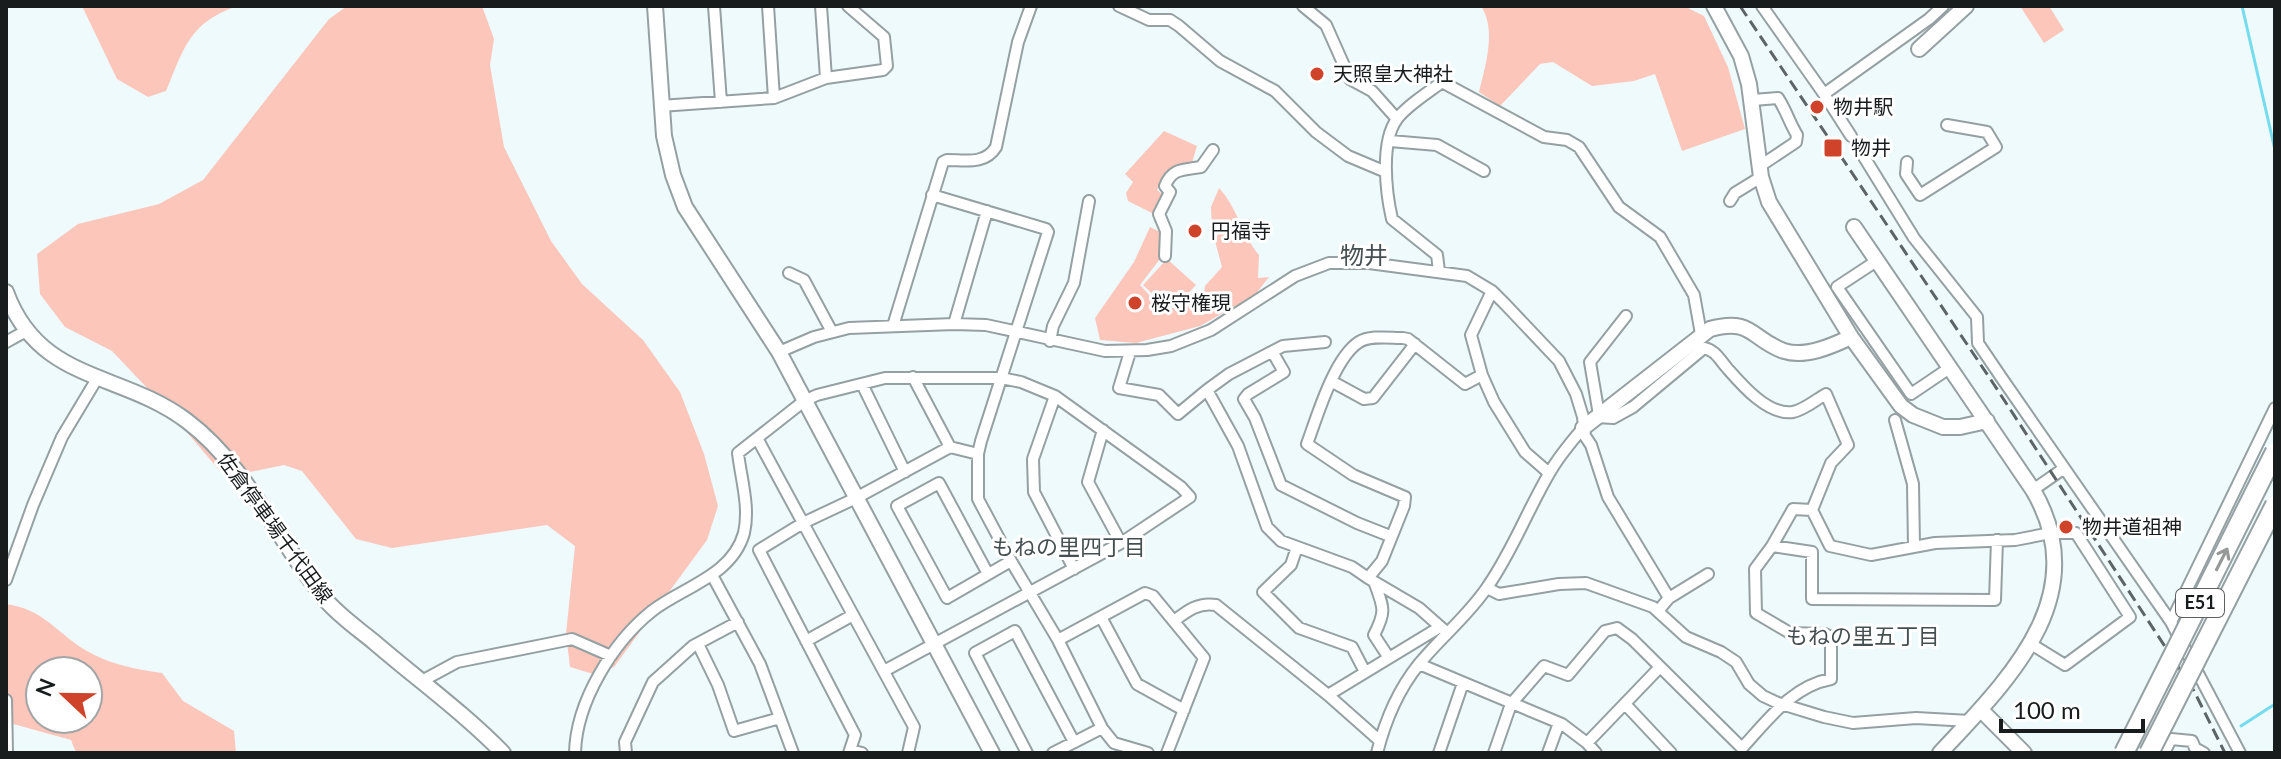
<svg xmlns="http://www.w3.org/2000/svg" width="2281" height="759" viewBox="0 0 2281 759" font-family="Lato,'Noto Sans JP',sans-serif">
<rect width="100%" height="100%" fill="#eefafc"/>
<path fill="#fdc6ba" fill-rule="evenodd" d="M82,6h155c-48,17 -53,42 -71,85l-18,6 -31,-18z
M347,6h135l12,33 -4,26 14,82 47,94 31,43 61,56 37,52 24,62 14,52 -11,34 -93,127 -21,7 -23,-7 -4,-33 9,-88 -28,-21 -155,23 -36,-9 -54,-68 -18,-6 -43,9 -22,-4 -51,-60 -56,-59 -47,-24 -25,-33 -3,-40 41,-30 81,-20 44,-24 126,-161z
M1481,6h203l20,10 24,51 17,62 -63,22 -27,-77 -21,7 -42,5 -39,-24 -13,2 -40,42 -21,-14c6,-25 18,-62 2,-86z
M2020,6h29l15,24 -20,13z
M1164,131l33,15 -6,20c-21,-1 -25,5 -34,24l8,6 -9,19 -28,-14 -2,-8 7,-11 -8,-8z
M1219,188c18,19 23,47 40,67l-1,23 11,-1 -14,18 -55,31 -64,17 -36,-3 -5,-22 39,-56 16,-35 10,5v27l-20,26 21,23h23l19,-8 2,-14 17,-19 -10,-37 -1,-23z
M1167,259l29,26 -13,14 -21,4 -19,-18z
M6,604c37,5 49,27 79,46 24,14 49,19 77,23l21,28 51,30 2,22h-160l-5,-13 -65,-18zM40,671h48v48h-48z"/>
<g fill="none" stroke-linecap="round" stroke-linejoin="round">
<path stroke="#74dcee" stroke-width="3" d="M2242,6l33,144
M2241,726l34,-22"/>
<g stroke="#95a0a2" stroke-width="14">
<path id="street" d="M714,6l7,96
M768,6l6,92
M821,6l5,72
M1119,6l30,14h21l9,6 41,35 55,30 41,41 32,24 38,16
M1303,6l23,19 24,54 22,12 25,28
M1762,6l62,88 27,42
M1824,94l105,-75 14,-13
M1753,100l25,-2c8,12 11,24 19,37l-1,7 -36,24
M660,106l114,-8 52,-20 57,-8 4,-4 -3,-29 -36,-31
M1390,141l47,4 47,26
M1856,144l58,94 63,79 1,26 23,34 170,245 69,131
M1907,162l-1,12 14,21 76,-48 -9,-15 -40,-7
M932,195l114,34 2,3 -67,209 -3,13v45l33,62 47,79 44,88 12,15 34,10
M1730,201l5,-8 26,-16
M1165,256l1,-25 -7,-17 11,-22 -5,-6c7,-18 18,-16 36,-19l12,-17
M1878,260l-41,27 74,107 40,-27
M1439,271l-2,-16 -45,-36c-6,-26 -12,-77 5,-100 9,-13 32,-27 45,-37l102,55 23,3 12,7 40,60 41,30 34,58 7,39
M789,273l15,7 28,52
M1492,291l-21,44 11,40 12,27 31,50 24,21
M954,324l33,-113
M893,326l50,-164 4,-2c18,0 38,5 49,-13l22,-105 13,-36
M1050,341l3,-15 21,-43 15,-82
M6,342l20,-11
M1325,342l-42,4 -54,28 -22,16 31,56 29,81 14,14 71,26 16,11 14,-17 22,-55 1,-9 -52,-22 -46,-31c10,-27 27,-86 52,-102 11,-7 31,-4 44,-4l5,1 57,45 17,-9
M779,352l35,-15 35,-9 105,-4 32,1 119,26 42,-1 24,-4 40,-16 84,-54 34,-13h40l98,13 25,15 13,13 54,57 17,33 7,23 2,19 6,9 17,52 61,101 -11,13
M1130,352l-11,36 40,7 19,19 29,-24
M1273,353l11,19 -36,22 -4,5 11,19 26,67 76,38 33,13
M913,377l37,70 28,7
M1331,381l33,18 9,-1 42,-54
M862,384l43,88
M1055,396l-22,63 1,33 40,77
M1599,415l-9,-53 36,-46
M1597,417l16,1 20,-11 71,-59c11,2 16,12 23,20 14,16 41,48 66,44 11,-2 24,-13 33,-18l22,51 -17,18 -19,47 18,36 41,9 64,-12 80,-3 36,-7h25l54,84 -65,48 -34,-21
M1895,420l18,64 1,62
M1103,430l-15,52 33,61
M757,438l46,85 53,-25 94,-51
M2033,490l30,-21
M1772,546l21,-37 19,1
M1297,547l-6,18 -28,27 36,36 53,19 13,25
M988,574l-49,-91 -42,23 50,92 64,-37
M712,575l48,89 33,89
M1368,578l51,30 25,22
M6,580l27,-75 29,-68 36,-60
M1375,584c9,24 11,28 -1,51l15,23
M1487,588l12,6 60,-10 27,-1 67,24 33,30 35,15 15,10 13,22 14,12 15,7 46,14 29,6 63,-5 54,3
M1669,598l39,-24
M1101,617l36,67 47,26
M1174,621c13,-10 24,-19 42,-16l112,90 52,46
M2171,622l104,-214
M1058,640l87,-47 8,3 51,62 -37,95
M806,641l47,-26
M698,644l20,41 16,46 46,-13
M1419,664l143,60 25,19
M420,682l37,-20 115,-23 39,17
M1328,695l112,-68
M6,700l1,53
M1625,704l46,49
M850,750l12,3
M575,753c1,-51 38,-111 77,-142 31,-24 80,-35 92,-78 6,-26 -3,-54 -6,-80l66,-52 13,-6 68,-17h116l20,4 34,14 126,91 9,10 -69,46 -237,128
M626,753l-1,-11 28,-60 40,-36 45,-24
M849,753l6,-18 -96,-185 44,-27 111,204 -6,26
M1027,753l-52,-100 40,-22 59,111
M1053,753l49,-25
M1377,753c8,-32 21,-63 42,-89 22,-27 50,-49 69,-78 25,-36 40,-77 62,-114 9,-16 21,-30 33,-44
M1439,753l24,-70
M1494,753l17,-49 33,-38 24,9 37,-44 12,-3 15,11 110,109c25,-27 50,-62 89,-69v-42l-6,-3 -35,-1 -34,-20 -1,-44 17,-23 40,6v47l183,1 2,-60
M1548,753l11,-30
M1596,753l-9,-10 73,-76
M2164,753l7,-14 21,2 3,7 9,5"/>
</g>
<g stroke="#95a0a2" stroke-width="18">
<path id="secondary" d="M655,6l9,130 9,39 12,32 94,145 213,401
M1714,6l27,50 8,28 12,93 8,25 82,135 50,69 12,9 30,12h17l27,-6
M1919,49l47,-43
M1854,227l179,263c62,106 -24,189 -93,263
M6,292c33,91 115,79 181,129 60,45 91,120 137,177 14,17 33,30 50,44 43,37 90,71 129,111
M1583,428l127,-99c42,-12 42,11 74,22 21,7 48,-5 67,-14
M1981,710l43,43"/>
</g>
<use href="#street" stroke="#fff" stroke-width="10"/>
<use href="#secondary" stroke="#fff" stroke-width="14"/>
<path stroke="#5d6465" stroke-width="3" stroke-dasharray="12 6" stroke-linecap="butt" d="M1740,6l253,377 201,308 31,62"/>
<g stroke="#95a0a2" stroke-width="22" stroke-linecap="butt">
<path id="highway-bridge" d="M2124,753l151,-301
M2149,753l126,-248"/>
</g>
<use href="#highway-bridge" stroke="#fff" stroke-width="18"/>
</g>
<defs><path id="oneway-shaft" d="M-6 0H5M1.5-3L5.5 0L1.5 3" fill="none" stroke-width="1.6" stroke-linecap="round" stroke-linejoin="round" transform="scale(2)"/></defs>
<use stroke="#979999" href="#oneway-shaft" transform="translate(2222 559) rotate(-63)"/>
<g fill="#ce4329" stroke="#fff" stroke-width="3">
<circle cx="1317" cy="74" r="8"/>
<circle cx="1817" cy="107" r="8"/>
<rect x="1823" y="138" width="20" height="20" rx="4"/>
<circle cx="1195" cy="231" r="8"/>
<circle cx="1135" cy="303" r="8"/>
<circle cx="2066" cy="527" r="8"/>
</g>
<g text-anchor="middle" stroke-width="6" stroke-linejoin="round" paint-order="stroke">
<rect fill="#fff" stroke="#5d6061" stroke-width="2" x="2176" y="589" width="48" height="28" rx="6"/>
<g font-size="18" font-weight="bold" fill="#181c1d">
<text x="2200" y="609">E51</text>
</g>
<g font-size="20" fill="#181c1d" stroke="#fff" text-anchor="start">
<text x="1333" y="81">天照皇大神社</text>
<text x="1833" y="114">物井駅</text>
<text x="1851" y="155">物井</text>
<text x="1211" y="238">円福寺</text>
<text x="1151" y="310">桜守権現</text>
<text x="2082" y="534">物井道祖神</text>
</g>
<g font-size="20" fill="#181c1d" stroke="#fff">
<text transform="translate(275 528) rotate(54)" y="7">佐倉停車場千代田線</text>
</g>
<g font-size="22" fill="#454f51" stroke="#fff">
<text x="1069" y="555">もねの里四丁目</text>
<text x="1863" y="644">もねの里五丁目</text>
</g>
<g font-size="24" fill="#454f51" stroke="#fff">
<text x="1364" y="264">物井</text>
</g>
</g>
<rect width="2281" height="759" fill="none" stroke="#181c1d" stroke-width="16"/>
<g transform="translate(64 695) rotate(292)"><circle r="38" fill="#ffffff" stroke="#a3a4a5" stroke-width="2"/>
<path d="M0-6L14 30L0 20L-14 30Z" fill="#ce4329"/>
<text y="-12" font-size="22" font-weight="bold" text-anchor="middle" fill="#181c1d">N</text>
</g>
<path d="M2001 719v12h142v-12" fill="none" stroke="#181c1d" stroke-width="4"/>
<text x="2013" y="719" font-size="24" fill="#181c1d" stroke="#ffffff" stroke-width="6" paint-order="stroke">100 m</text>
</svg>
